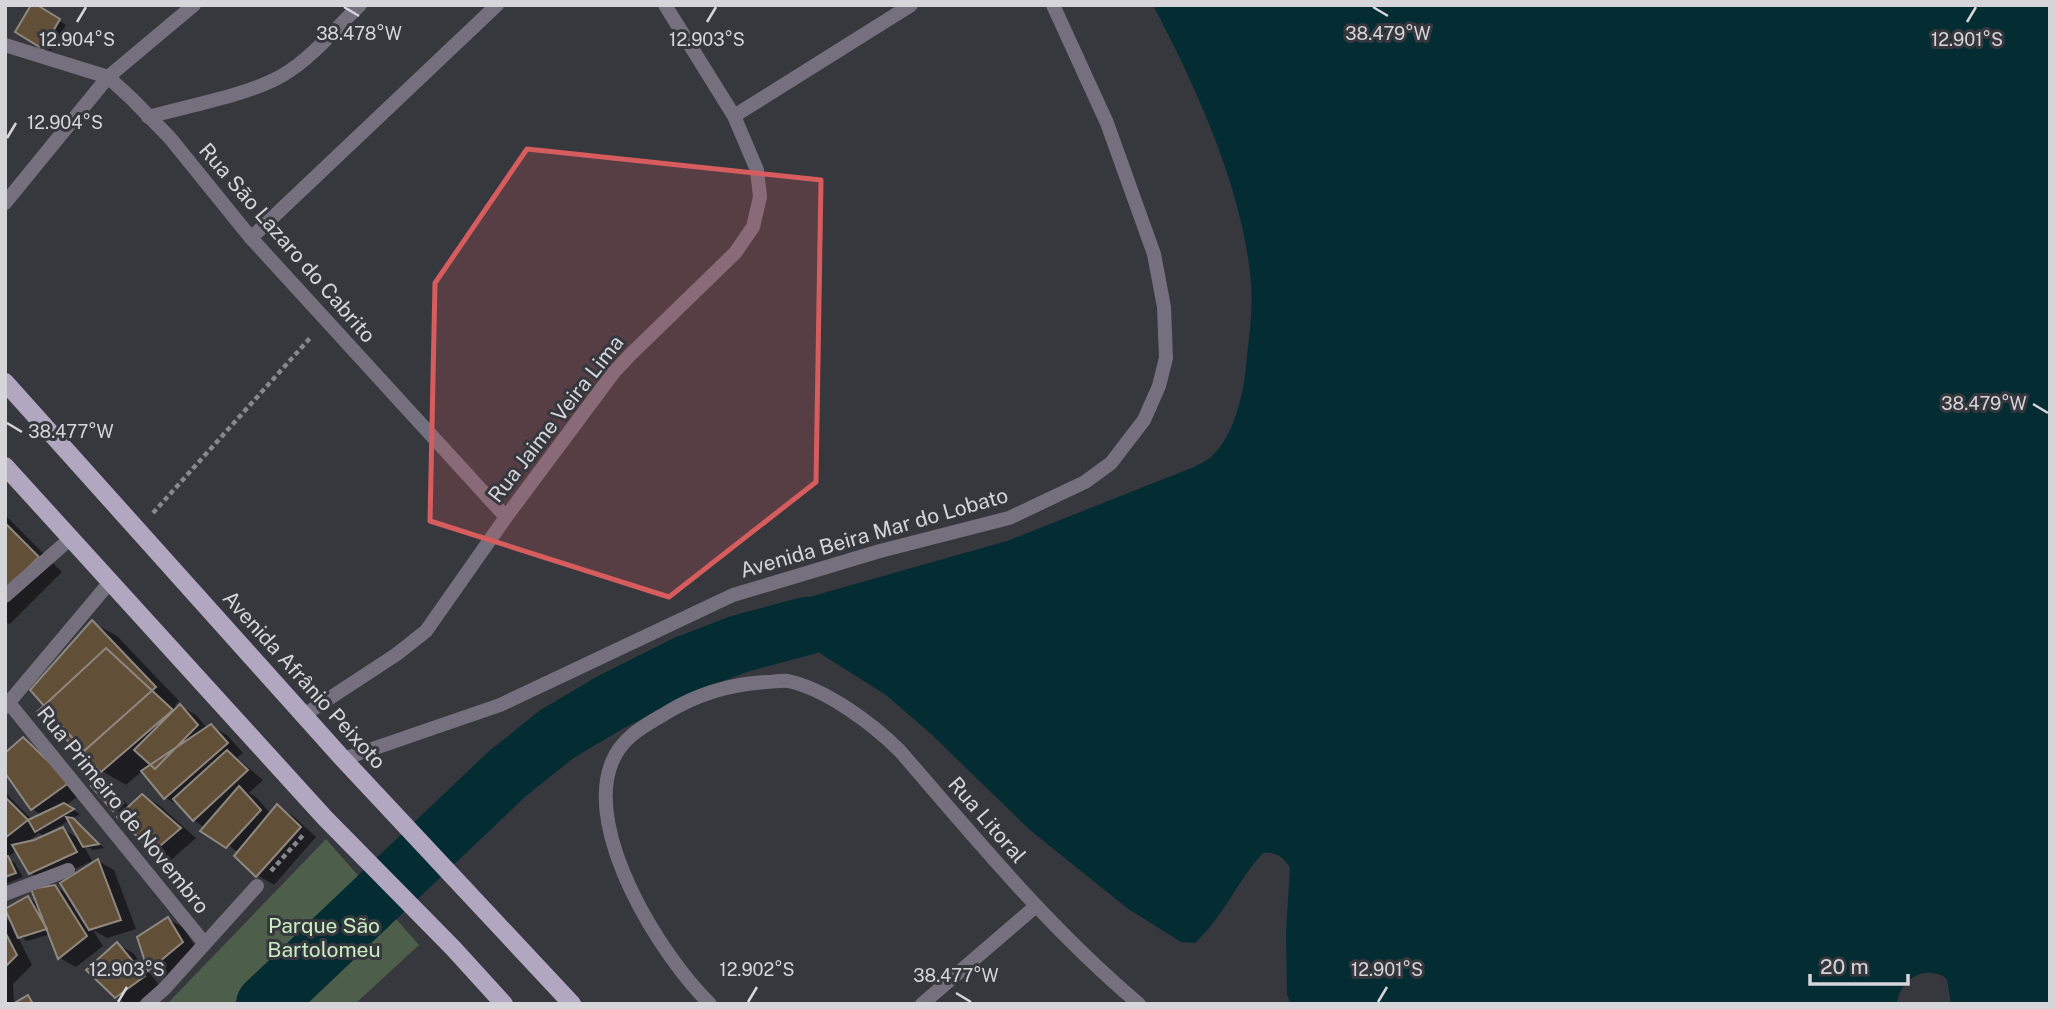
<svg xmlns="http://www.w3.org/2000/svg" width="2055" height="1009" viewBox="0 0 2055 1009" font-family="'Public Sans',sans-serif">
<rect width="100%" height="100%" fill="#37373e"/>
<path fill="#4d5e4b" d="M326,839l93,106 -64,59h-188z"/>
<path fill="#042c33" d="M1153,5h897v999h-99l-4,-25c-20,-16 -48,0 -50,25h-606l-4,-9 -1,-63 4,-64c-7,-12 -14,-16 -27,-15 -26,28 -39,63 -68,90l-14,-1 -54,-34 -97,-78 -100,-97 -44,-38 -68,-43 -23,-51 212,-60 187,-74c6,-3 14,-7 18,-11 24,-22 33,-69 35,-100 3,-25 6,-49 4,-74 -8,-93 -55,-195 -98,-277z"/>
<path fill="#0007" fill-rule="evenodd" d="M33,5l33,20 -15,26 -33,-20z
M5,515l57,57 -52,52 -5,-2z
M93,623l24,13 62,65 -4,4 3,3 2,-2 16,9 11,13 4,-2 16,9 16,18 -6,5 26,22 -14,13 7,4 15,17 6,-8 16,10 23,21 -42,48 -17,-10 -18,-22 -45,-33 -11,-12 -17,-10 -23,-28 -17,15 -24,-14 -56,-65z
M23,740l16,9 45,43 -18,13 14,9 -8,5 9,6 23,23 -11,2 -10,-6 9,17 -45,21 -17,-9 -13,-23 -10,8 8,5 8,14 -18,7v-92l27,28 10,-5 -10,-6zM70,820l11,20 -18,-11 -13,6 -1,-3zM39,833l7,4 -20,6z
M103,781l8,4 19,23 13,-12 16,9 37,33 -25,22 -17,-9 -34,-34 2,-3 -8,-5z
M98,861l16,9 22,59 -29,9 -14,-8 10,16 -27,21 -16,-9 -9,-24 -24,7 -10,-6 15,30 -19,19 1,20h-9v-85l8,4 15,-25 11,6 16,-17 15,8z
M168,919l16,9 14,24 -33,27 -16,-9z
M117,944l16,9 27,33 -24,18h-9l-11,-7z"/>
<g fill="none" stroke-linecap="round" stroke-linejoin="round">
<path stroke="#042c33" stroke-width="58" d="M265,1004l242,-230 50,-40 54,-32 76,-38 52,-20 67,-18"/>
</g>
<path fill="#624f38" stroke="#8e8881" stroke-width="2" d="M31,5h6l23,14 -17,30 -28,-17z
M5,523l34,34 -34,34z
M92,620l64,67 -72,64 -54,-61z
M106,648l67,62 -72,62 -64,-60z
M180,704l18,21 -43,44 -21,-19z
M211,724l17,19 -64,56 -23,-28z
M23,737l47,45 -39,28 -26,-37v-20z
M227,750l21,20 -55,51 -20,-22z
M103,779l20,24 -10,8 -22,-25z
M239,786l22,24 -35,38 -26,-17z
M142,794l39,34 -28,24 -36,-35z
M5,797l23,23 -23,18z
M64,803l10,6 -39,23 -7,-12z
M277,804l24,23 -45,50 -22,-21z
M66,817l7,1 26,26 -16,3z
M63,827l14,25 -48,22 -17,-29 22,-5z
M8,856l8,17 -11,4v-20z
M98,859l23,61 -32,10 -29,-47z
M55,885l32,51 -29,23 -27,-70z
M28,896l19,33 -29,9 -13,-29z
M168,917l15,25 -35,29 -11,-34z
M5,932l12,23 -12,12z
M117,942l28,34 -30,22 -29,-28z
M28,995l5,9h-20z"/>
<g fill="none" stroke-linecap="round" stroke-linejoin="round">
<path stroke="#87878d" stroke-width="4.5" stroke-dasharray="5 3.5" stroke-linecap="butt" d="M153,513l158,-176
M271,871l34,-38"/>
<path stroke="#75707d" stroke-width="14" d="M148,117c39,-11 101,-22 135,-42 29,-17 53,-47 77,-70
M5,203l103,-126 86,-72
M251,238l246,-233
M5,596l66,-58"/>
<path stroke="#75707d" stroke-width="14" d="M5,45l103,32 24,22 38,39 81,100 255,279
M734,116l177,-111
M9,703l196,241
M5,707l105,-125
M304,715l93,-61 29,-23 80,-114 108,-145 17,-18 104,-101 18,-26 7,-30 -3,-27 -23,-54 -69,-111
M343,759l157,-54 233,-110 147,-44 129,-33 76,-36 26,-19 33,-43 15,-34 7,-28 -2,-51 -10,-53 -47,-131 -54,-118
M5,894l63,-24
M147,1004l17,-15 93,-103
M710,1004c-49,-48 -127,-172 -98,-242 10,-25 32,-36 54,-49 31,-19 64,-29 100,-31 7,0 15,-2 22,-1 38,8 85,43 112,70 76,88 150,178 239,253
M922,1004l114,-98"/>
<path stroke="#b1a7c1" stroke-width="18" d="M5,382l338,377 229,245
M5,466l320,352 128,130 51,56"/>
</g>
<path fill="#d65c5d" fill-opacity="0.2" stroke="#d65c5d" stroke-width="5" stroke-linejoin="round" d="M527,149l294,31 -5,302 -147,115 -239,-76 5,-238z"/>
<path fill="none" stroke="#d5d5da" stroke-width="2.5" d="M344,7l15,9M1373,7l15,9M77,22l9,-15M707,22l9,-15M1967,22l9,-15M7,138l9,-15M2033,404l15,9M7,423l15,9M956,993l15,9M118,1002l9,-15M748,1002l9,-15M1378,1002l9,-15"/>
<g text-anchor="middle" stroke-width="6" stroke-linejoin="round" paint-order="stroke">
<g font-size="21" fill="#d5d5da" stroke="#37373e">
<text transform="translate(287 243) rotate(49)" y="7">Rua São Lazaro do Cabrito</text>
<text transform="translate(556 419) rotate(-52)" y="7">Rua Jaime Veira Lima</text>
<text transform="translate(874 533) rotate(-16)" y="7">Avenida Beira Mar do Lobato</text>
<text transform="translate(304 680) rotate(48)" y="7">Avenida Afrânio Peixoto</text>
<text transform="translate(123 810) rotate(51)" y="7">Rua Primeiro de Novembro</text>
<text transform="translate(987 820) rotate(49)" y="7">Rua Litoral</text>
</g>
<g font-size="21" fill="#c7eec1" stroke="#37373e">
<text x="324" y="933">Parque São<tspan x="324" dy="24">Bartolomeu</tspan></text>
</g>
</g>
<g font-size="18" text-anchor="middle" fill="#d5d5da" stroke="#37373e" stroke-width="6" stroke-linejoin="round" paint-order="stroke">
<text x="359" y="40">38.478°W</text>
<text x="1388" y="40">38.479°W</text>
<text x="77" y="46">12.904°S</text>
<text x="707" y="46">12.903°S</text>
<text x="1967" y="46">12.901°S</text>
<text x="65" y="129">12.904°S</text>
<text x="1984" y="410">38.479°W</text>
<text x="71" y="438">38.477°W</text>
<text x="127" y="976">12.903°S</text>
<text x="757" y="976">12.902°S</text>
<text x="1387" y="976">12.901°S</text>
<text x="956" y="982">38.477°W</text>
</g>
<rect width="2055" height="1009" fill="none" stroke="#d5d5da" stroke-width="14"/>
<path d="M1810 974v10h98v-10" fill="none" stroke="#d5d5da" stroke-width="3.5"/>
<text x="1820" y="974" font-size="21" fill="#d5d5da" stroke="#37373e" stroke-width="5" paint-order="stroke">20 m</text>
</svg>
